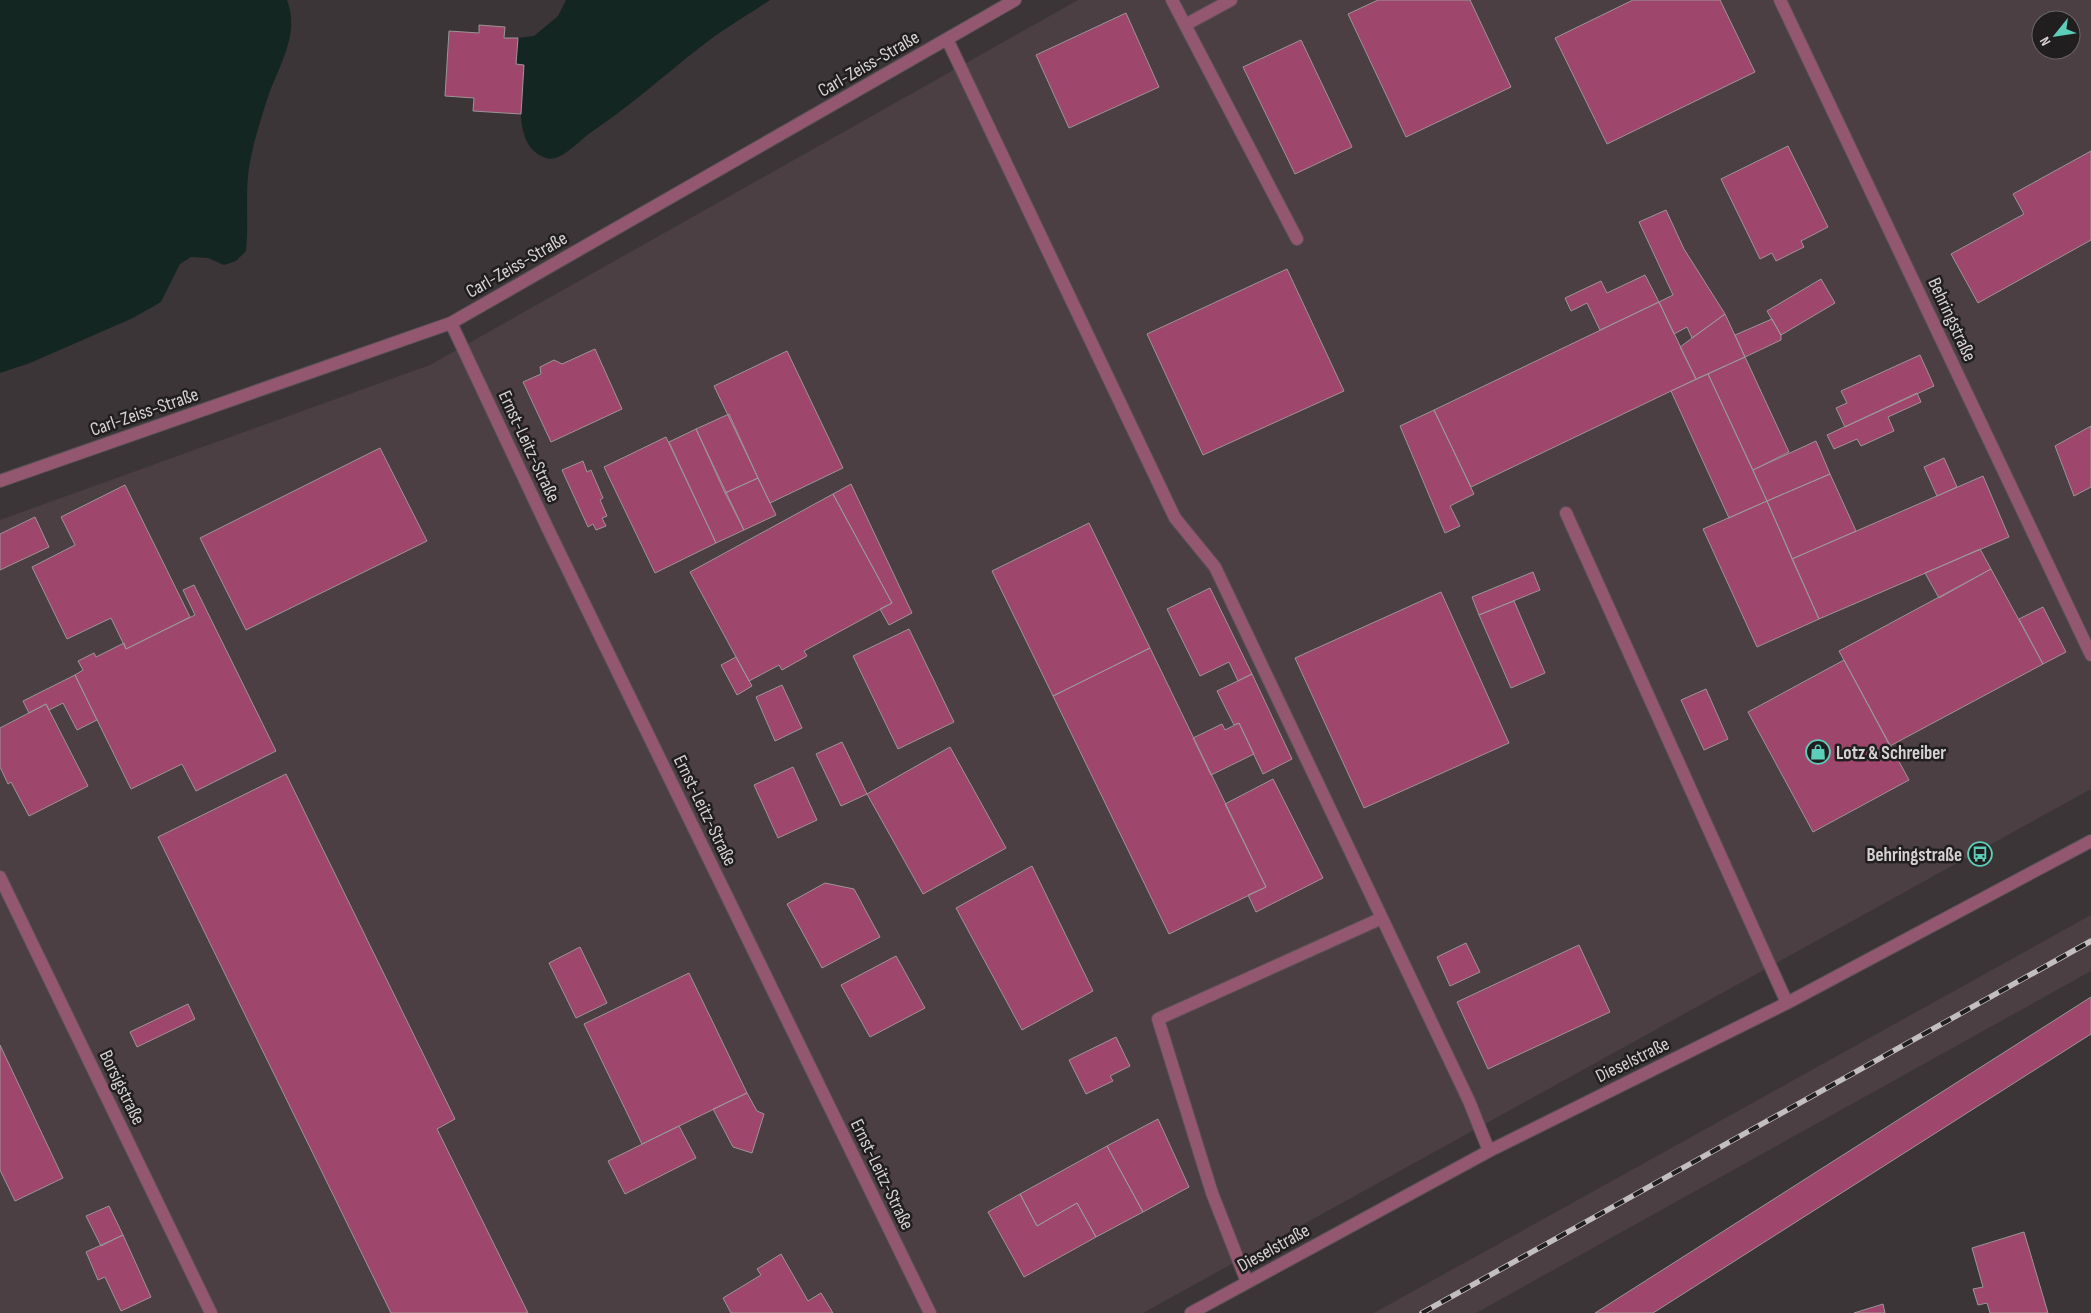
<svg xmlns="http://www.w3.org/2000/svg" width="2091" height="1313" viewBox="0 0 2091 1313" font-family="'Sofia Sans Condensed',sans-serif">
<rect width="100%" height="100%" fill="#3c3538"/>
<path fill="#4c3f43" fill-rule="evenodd" d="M1078,0h1013v789l-948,524h-1143v-793l430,-155zM2041,20h30v30h-30z
M2091,915v56l-615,342h-102z"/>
<path fill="#142622" d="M0,0h287c13,33 -7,64 -18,94 -8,24 -16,49 -20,74 -4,27 0,56 -3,83l-10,10 -12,4 -16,-7 -17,-1 -11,7 -19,38 -28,16 -103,45 -30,10z
M566,0h204c-24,16 -50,31 -72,49 -36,28 -70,59 -108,84 -11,8 -30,30 -44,25 -35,-11 -24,-65 -22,-92l-8,-2 2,-26 16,-2 24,-20z"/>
<path fill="#9f466d" stroke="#9c9597" d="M1378,0h92l41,87 -105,50 -58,-123z
M1633,0h87l35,72 -148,72 -52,-106z
M1126,13l33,74 -90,41 -33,-73z
M479,25l26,2 -1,11h14l-2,26 8,1 -3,49 -48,-3 1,-13 -29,-2 4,-65 30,2z
M1301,40l51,107 -57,27 -52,-107z
M1788,146l40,81 -27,14 3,6 -28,14 -4,-8 -12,6 -39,-80z
M2091,151v89l-113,63 -27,-49 73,-40 -11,-20z
M1666,210l18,39 41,65 -33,24 -5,-11 -13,7 -15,-32 14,-7 -34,-73z
M1287,269l57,122 -141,64 -56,-121z
M1645,275l14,27 -59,28 -13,-27 -16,8 -6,-13 36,-17 6,12z
M1821,279l14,24 -54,32 -14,-24z
M1659,302l37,77 -225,108 -37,-77z
M1725,314l20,43 -49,22 -16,-32z
M1772,319l9,16v5l-36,17 -10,-22z
M595,349l27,60 -71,33 -28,-60 18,-8 -1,-7 14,-7 8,4z
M787,351l56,117 -73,35 -56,-117z
M1920,355l14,31 -89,41 -9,-19 11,-5 -6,-12z
M1745,357l44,95 -36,18 -45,-96z
M1708,374l59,127 -38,17 -58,-127z
M1917,393l4,9 -33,15 6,14 -33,15 -4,-7 -23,10 -7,-14z
M1434,410l40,84 -24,12 10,20 -15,7 -45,-107z
M729,414l29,64 -33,15 -29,-64z
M2091,426v61l-17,9 -19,-50z
M696,429l48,101 -28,13 -47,-101z
M666,437l50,106 -61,30 -51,-106z
M1816,441l14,33 -63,27 -14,-31z
M380,448l47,93 -181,89 -46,-92z
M1944,458l13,29 -20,9 -13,-29z
M583,461l4,11 4,-2 12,28 -3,2 7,16 -5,2 4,8 -10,4 -3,-6 -5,3 -26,-57z
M1830,474l26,57 -64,28 -25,-58z
M1983,476l26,61 -190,82 -27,-60z
M758,478l18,37 -32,15 -19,-37z
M851,484l61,129 -23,12 -9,-16 12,-6 -59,-109z
M125,485l65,132 -64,32 -15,-31 -44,21 -35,-72 43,-22 -14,-28z
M833,494l59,109 -88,48 3,5 -25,14 -3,-5 -30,16 -59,-109z
M1767,501l52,118 -62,28 -54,-118z
M35,517l14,30 -49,23v-36z
M1089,523l61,125 -97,48 -61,-125z
M1980,549l11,20 -52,29 -14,-25z
M1991,569l52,95 -153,82 -51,-95z
M1533,572l7,18 -61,25 -7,-18z
M194,585l82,166 -80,40 -14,-27 -51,25 -56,-114 8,-5 -5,-9 16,-8 2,4 28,-14 2,6 69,-34 -12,-25z
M1210,588l42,86 -14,7 -9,-19 -29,14 -33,-67z
M1441,592l68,151 -145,65 -69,-150z
M1514,601l31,72 -34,15 -32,-73z
M2043,607l23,45 -23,12 -24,-45z
M909,629l45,93 -56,27 -45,-93z
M1150,648l116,239 -97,47 -116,-238z
M736,657l16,29 -15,9 -16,-30z
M1844,660l65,120 -96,52 -65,-120z
M1252,674l40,85 -29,15 -24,-51 -5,2 -17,-34z
M75,675l22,45 -20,10 -14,-27 -14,7 -3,-6 -17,9 -6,-12z
M782,685l20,43 -27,13 -19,-44z
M1706,689l22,50 -24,11 -23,-50z
M46,704l42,82 -59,30 -18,-34 -3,2 -8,-17v-39z
M1239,723l15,31 -43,21 -18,-37 29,-14 3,6z
M842,742l25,52 -26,12 -25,-52z
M950,747l56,101 -83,46 -56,-100z
M793,767l24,53 -39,18 -24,-53z
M286,774l169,345 -18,10 91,184h-137l-233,-476z
M1273,779l50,99 -67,34 -8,-17 18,-8 -41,-83z
M1032,866l61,125 -71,39 -66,-122z
M825,883l29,6 26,48 -58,31 -35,-64z
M1466,943l14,29 -30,14 -13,-29z
M1579,945l31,67 -122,57 -31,-67z
M580,947l27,56 -31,15 -27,-55z
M896,956l29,52 -55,29 -29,-52z
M689,973l58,120 -105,51 -58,-120z
M2091,997v37l-438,279h-58z
M188,1004l7,15 -58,28 -7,-15z
M1116,1037l14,29 -20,10 3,5 -27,13 -17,-34z
M0,1045l63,133 -48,23 -15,-31z
M747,1093l10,18 7,3 -12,39 -19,-6 -20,-38z
M1158,1119l31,68 -46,25 -36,-66z
M679,1126l17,32 -71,36 -17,-33z
M1107,1146l36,66 -47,25 -19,-34 -40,23 -17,-32z
M1020,1194l17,32 40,-23 19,34 -72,40 -36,-65z
M109,1206l14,29 -22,11 -15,-30z
M2024,1232l24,81h-58l-3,-10 -9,2 -5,-16 10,-2 -11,-39z
M123,1235l28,62 -30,14 -16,-34 -7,3 -12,-28z
M781,1254l27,47 13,-8 12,20h-102l-8,-15 38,-23 -4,-6z
M1883,1304l2,9h-31z"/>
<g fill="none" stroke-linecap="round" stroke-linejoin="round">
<g stroke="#585154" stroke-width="14">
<path id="minor" d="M1172,0l125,239
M1780,0l311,655
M1185,25l46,-25
M947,39l228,479 40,49 254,534 20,50
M451,323l96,204 383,786
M0,481l451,-158 564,-323
M1566,513l221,490
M0,877l211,436
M1247,1282l-35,-89 -54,-174 224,-101
M1191,1313l298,-162 298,-148 304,-162"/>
</g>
<use href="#minor" stroke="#93586f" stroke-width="12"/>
<g stroke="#c3bfc0" stroke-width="5.5">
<path id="rail" d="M1422,1313l669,-372"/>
</g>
<use href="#rail" stroke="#211e1f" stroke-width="4" stroke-dasharray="11" stroke-linecap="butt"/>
</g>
<defs>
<g id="shop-ring" transform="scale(1.25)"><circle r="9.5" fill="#211e1f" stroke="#5dceb9" stroke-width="1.5"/><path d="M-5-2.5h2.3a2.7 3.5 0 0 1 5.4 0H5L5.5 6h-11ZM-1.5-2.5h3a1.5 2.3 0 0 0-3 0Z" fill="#5dceb9"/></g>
<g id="bus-ring" transform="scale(1.25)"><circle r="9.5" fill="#211e1f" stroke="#5dceb9" stroke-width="1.5"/><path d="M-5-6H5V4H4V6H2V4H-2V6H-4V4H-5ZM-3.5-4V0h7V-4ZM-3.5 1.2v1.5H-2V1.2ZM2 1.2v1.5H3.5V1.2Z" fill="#5dceb9"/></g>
</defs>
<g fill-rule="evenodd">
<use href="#shop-ring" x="1818" y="752"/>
<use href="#bus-ring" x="1980" y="854"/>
</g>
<g text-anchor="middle" stroke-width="5" stroke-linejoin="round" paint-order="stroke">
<g font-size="19" fill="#d5d1d2" stroke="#211e1f">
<text transform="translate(868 63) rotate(-30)" y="7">Carl-Zeiss-Straße</text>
<text transform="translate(516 264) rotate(-30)" y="7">Carl-Zeiss-Straße</text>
<text transform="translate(1953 319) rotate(65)" y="7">Behringstraße</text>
<text transform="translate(144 411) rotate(-19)" y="7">Carl-Zeiss-Straße</text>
<text transform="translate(530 446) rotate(65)" y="7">Ernst-Leitz-Straße</text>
<text transform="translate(706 810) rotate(64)" y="7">Ernst-Leitz-Straße</text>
<text transform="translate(1632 1059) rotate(-26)" y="7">Dieselstraße</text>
<text transform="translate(123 1087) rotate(64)" y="7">Borsigstraße</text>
<text transform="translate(883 1174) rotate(64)" y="7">Ernst-Leitz-Straße</text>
<text transform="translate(1273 1247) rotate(-29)" y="7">Dieselstraße</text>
</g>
<g font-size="19" font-weight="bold" fill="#d5d1d2" stroke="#211e1f" text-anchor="start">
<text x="1836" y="759">Lotz &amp; Schreiber</text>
<text x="1962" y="861" text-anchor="end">Behringstraße</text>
</g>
</g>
<g transform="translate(2056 35) rotate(240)"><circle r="24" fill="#211e1f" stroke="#696667"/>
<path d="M0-4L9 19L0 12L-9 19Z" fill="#5dceb9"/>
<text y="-8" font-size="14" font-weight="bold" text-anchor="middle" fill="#d5d1d2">N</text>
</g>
</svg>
